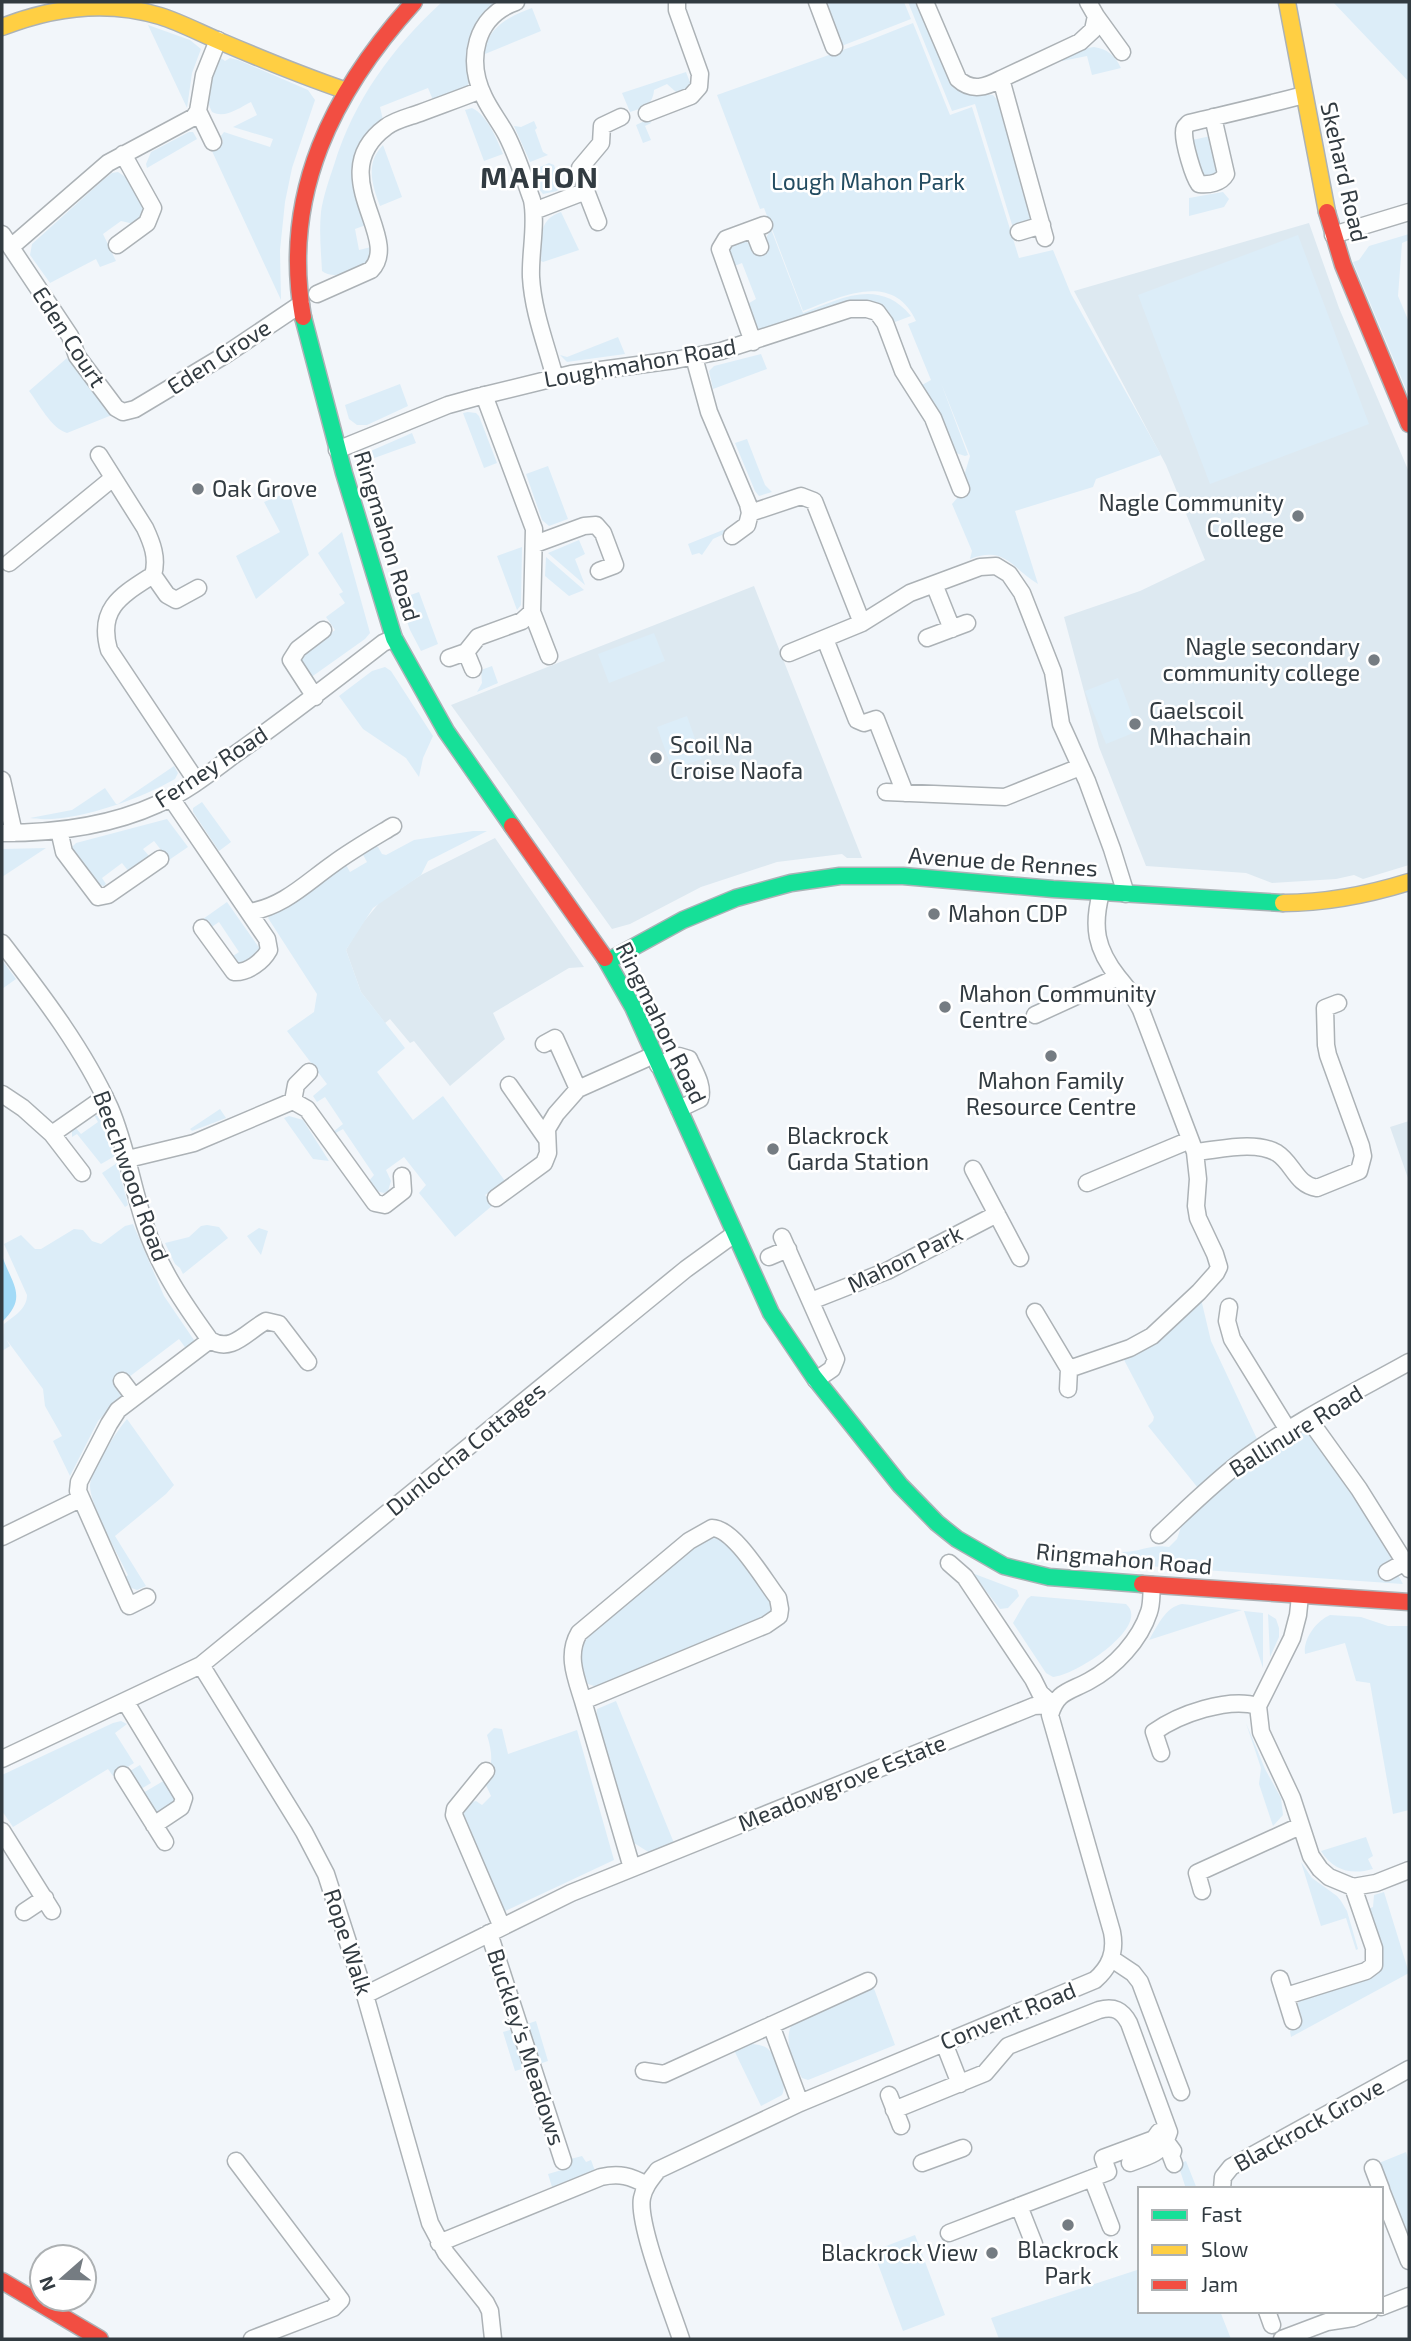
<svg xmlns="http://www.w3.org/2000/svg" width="1411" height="2341" viewBox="0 0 1411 2341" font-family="'Exo 2',sans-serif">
<rect width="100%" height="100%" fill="#f2f6fa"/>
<path fill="#dde9f1" d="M1309,223l30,85 70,164v393l-46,14 -9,-4 -18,4 -64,4 -26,-10 -100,-7 -47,-119 -35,-130 76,-26 65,-31 -39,-95 -92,-174z
M754,586l108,272h-15l-5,-4 -65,8 -76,25 -71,37 -18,5 -161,-224z
M495,838l89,129 -15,1 -76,45 12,26 -55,47 -36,-45 -4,2 -20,-24 -5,4 -24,-31 -15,-42 14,-24 20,-24 41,-27z
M1409,1121v60l-19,-54z"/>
<path fill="#dcedf8" d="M442,2h58c-15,14 -34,29 -33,52 0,11 6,23 0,33l-34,13 -5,-12 -48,19 3,13c-43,29 -31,63 -17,105l-11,4 4,21 12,-3v12c-10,11 -37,22 -49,12 -1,-19 -3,-39 -1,-59 2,-15 8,-32 13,-47 20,-65 58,-117 108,-163z
M825,2h79l7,17 -72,28z
M908,2h10l40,86 14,6 21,1 7,8 32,117 -19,8 -38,-124 -23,7z
M1333,2h76v80z
M532,8l9,23 -56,23c0,-26 27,-39 47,-46z
M913,23l37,92 22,-8 47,151 34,-8 18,44 90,161 -65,24 -3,8 -78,24 23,73c-26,-15 -32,-39 -68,-25l2,-8 -20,-47 15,-17 -3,-11 6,-20 -29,-73 27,72 -3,1 -9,-3 -18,-44 -16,-24 9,-5 -23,-56 8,-3c-23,-51 -76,-24 -113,-10l-39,-103 -4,1 -43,-114 148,-53z
M148,25l42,15 11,9 -9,24 -5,35z
M1094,47c13,2 21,8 27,21l-29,7 -5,-19 -25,5 -1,-4 20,-8z
M221,58l4,3 5,-3 8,2 70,30 7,10 -23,68 -7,34 -5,48 1,50 -70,-151 12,-7 -2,-6 3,-4 46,15 3,-8 -40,-12 24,-12 -6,-13c-12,6 -26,17 -39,10 -10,-18 -2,-39 9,-54z
M686,72l5,13 -7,6 -8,1 -9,-8 -13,6c-1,15 -11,18 -24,22l-8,-19z
M472,108c15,7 25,31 31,46l-19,7 -19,-51z
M649,119l2,4 -6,3 6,14 -8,3 -7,-18z
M534,121l3,7 -2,2 8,22 5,3 -18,7 -16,-36 7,1z
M189,132h4l4,7 -50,29 -1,-4 5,-12z
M1211,136l7,38 -15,4 -11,-38z
M383,145l19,52 -22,9c-8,-21 -15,-43 3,-61z
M549,163l5,2 7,21 -4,5 -14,3 -5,-6 -5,-18z
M118,172l12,8 14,28 -4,11 -6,5 -13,-3 -18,13 13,27 -16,6 -4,-8 -46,24 -20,-28 2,-11 71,-64 9,-7z
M1223,192l6,7 -5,8 -35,9v-18z
M561,212l18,38 -36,12 -2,-1c1,-22 -4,-41 20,-49z
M771,229l32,84c37,-14 76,-36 108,3l-16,6c-20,-35 -55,-19 -84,-8 -16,6 -32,11 -47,16l-8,-2 -10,-23 10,-6 -14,-36 -10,4 -4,-17 4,-7c13,-3 17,-3 23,10l13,-4 -2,-11z
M1409,234v6l-7,3 -4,53 11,26v74l-56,-134 6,-2 10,-14z
M1298,235l71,189 -159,60 -72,-189z
M618,337l7,17 -58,8 -7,-7 7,2z
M761,354l6,15 -54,20 -4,-18 5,-5z
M67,358l45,57 -45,18c-16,-5 -28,-29 -38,-42z
M400,384l8,22 -41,19h-10l-8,-6 -4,-14z
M468,412l8,1 3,3 18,47 -13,5 -21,-55z
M412,433l4,10 -50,18 -5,6 1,-9 4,-5z
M747,439l18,46 7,7 -13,4 -4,-5 -20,-48z
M548,466l20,53 -19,7 -7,-6 -16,-46z
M295,489v3l-5,3 19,60 -53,44 -20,-43 44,-24 -16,-30z
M728,528l-2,5 -13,6 -11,16 -3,-2 -7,2 -4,-11z
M342,532l28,101 -5,6 -55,39 -12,-19 37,-29 -9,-13 19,-14 -6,-9 4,-2 -25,-39z
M579,540l6,14 -10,5 10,26 -37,-32z
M522,547l-1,58 -4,5 -20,-54z
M546,557l38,33 -15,6 -24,-20z
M419,592l19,52 -17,7 -11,-21 -11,-31z
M654,633l11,28 -56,22 -11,-29z
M492,666l6,17 -21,9 5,-9 -1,-13z
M385,667l6,4 42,65 -10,22 -4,19 -13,-19 -43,-29 -24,-33 33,-25z
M1118,678l20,53 -32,13 -21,-53z
M687,716l15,43 -30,10 -15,-42z
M174,766l4,7 -3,6c-34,20 -106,46 -145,39l42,-8 33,-22 11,16h2z
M202,802l29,40 -12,9 -26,-39v-4z
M167,819l21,28 -19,13 -15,-19 -11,8 7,8 -21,15 -7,-9 -20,15 4,6 -2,2 -4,-1 -27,-35 -1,-3 4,-4z
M473,831h14l-59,30 -7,14 -48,33 -27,42 15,42 44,56 -28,24 36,48 30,-24 62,85 -20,14 8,10 -38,32 -36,-44 7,-8 -22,-28 -18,13 5,11 -3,10 -4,2 -8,-2 -8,-9 6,-7 -31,-46 -9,5 -1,-2 10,-8 -18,-27 -8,5 -4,-6 14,-12 -40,-53 27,-19 3,-18 -49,-76 3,-4 43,-26 31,-25 5,9 17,-10 -5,-9 12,-7 4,1 4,7 4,1 28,-15z
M46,848l-44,29v-28z
M227,902l33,47 -1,3 -17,11 -9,-1 -3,-4 9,-6 -20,-30 -9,6 -7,-9z
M2,960l14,19 -14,10z
M220,1109l6,9 -34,13 -2,-2z
M94,1115l7,2 14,39 -14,8 -24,-30 -5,3v-6l3,-4 6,7 17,-12z
M289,1116l14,4 26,41 -16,-2 -29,-41z
M117,1163l11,42 -3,2 -23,-34z
M133,1224l31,72 32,47 -9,7 -8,-11 -50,38 -3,-4 -10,8 7,12 -1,6 -5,5 -2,-2 -17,19 -28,55 -17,-35 9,-5 -17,-30 -2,-17 -37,-50 4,7 -8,5 2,-27c10,-8 23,-15 23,-29l-23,-51 17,-9 14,14h6l33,-20 9,1 9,11 9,3 24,-18z
M207,1225l12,2 9,11 -45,36 -3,-6 -5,-4 -10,-21 24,-6 12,-11z
M259,1228l9,3 -7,24 -14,-19z
M1201,1299l10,42 47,100 -34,23 -26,24 -50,-62 5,-5 1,-4 -31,-59z
M127,1419l47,66 -8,9 -51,42 31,50 -9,4 -8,-3 -5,-9 4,-3c-9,-18 -39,-72 -38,-90 1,-14 27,-55 37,-66z
M1305,1431l8,6 37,51 40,66 1,5 -12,11 7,10 12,-5 5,9 -284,-20 4,-12c18,0 27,-8 46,-5l8,-8 5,-15 53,-48z
M714,1534c15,11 61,57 58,75 -1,4 -4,6 -7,9l-159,66 -12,2 -6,-2c-11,-22 -10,-37 6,-55l103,-86z
M972,1573l45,17 2,6 -11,12 -8,1z
M1031,1596l95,8c26,22 -51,72 -73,73l-7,-4 -33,-50 14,-24z
M1182,1604l60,6 -93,30c8,-13 16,-33 33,-36z
M1244,1611l19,2v55z
M1268,1614l8,5 3,9v9l-9,20z
M1330,1615l31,2 27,9h21v184l-16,4 -23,-131 -14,-2 -11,-38 -40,11c-2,-15 11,-33 25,-39z
M616,1701l58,142 -24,10 -16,-10 -38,-125 1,-9z
M121,1721l6,3 -12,9 19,30 -21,13 -5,-7 -95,58 -11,-16v-36l111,-52z
M1246,1723l19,46 16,29 2,17 -10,11 -14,-42 2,-16z
M494,1728l8,1 6,25 69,-24 37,130 -111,52 -41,-99 6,-10 8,-2 6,4 9,-9 -6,-13c8,-18 8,-28 2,-48z
M140,1765l11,18 -10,6 -11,-18z
M165,1780l10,18 -2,7 -16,11 -14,-23z
M1366,1837l7,19 -5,3 5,10c-21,6 -40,2 -52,-18z
M1301,1862l11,16 25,18 4,5 6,10 11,38 -2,1 -10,-32 -25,8z
M1384,1892l25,81 -118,64 -1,-6 6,-3 1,-24 5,-6 79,-36 1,-9 -14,-44 5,-2 1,-12z
M873,1986l22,59 -87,35 -6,-2c-9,-16 -19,-37 -10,-54z
M536,2021l12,40 -9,3 -12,-40z
M513,2029l12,39 -10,3 -12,-39z
M745,2044c7,0 16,0 22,4 11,9 21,35 15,47l-21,11 -28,-58z
M1406,2152l3,9v82l-30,-80z
M582,2156l4,6 5,-2 4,11 -43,16 -4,-13 17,-5 -2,-8z
M1186,2161l11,28h-11l-8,-25z
M915,2235l30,80 -42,16 -30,-80z
M1140,2269v42h80l11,28h-232l-8,-21z"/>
<path fill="#a2daf7" d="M2,1255c9,29 27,41 0,67z"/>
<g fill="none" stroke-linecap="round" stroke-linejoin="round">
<g stroke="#acb2b6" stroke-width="19">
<path id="street" d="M516,2c-41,14 -50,58 -32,95 6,13 15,24 22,37 11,21 18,44 26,66 5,24 -2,52 -1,77 2,35 15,67 24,101
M817,2l17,45
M925,2l33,77c14,13 28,8 43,0
M1096,16l26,36
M647,113l44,-17 8,-9 1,-13 -23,-64v-8
M1213,117l13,57c-5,9 -17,11 -27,10 -6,-8 -15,-40 -15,-51 0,-6 1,-6 5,-10 38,-9 77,-18 115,-28
M213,142l-15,-31 6,-36 14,-35
M586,191l12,31
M534,211l52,-20 -6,-23 21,-25 1,-17 19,-9
M753,229l7,18
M1019,232l23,-7
M2,234l68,102 7,20 39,52 7,4 12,-3 90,-54 76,-51
M1333,235l76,-23
M1045,238l-44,-159 79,-37 13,-12 3,-14 -8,-14
M117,245l30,-22 6,-15 -30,-54
M11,247l97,-84 86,-46 4,-6
M317,294l54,-24c32,-32 -49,-96 15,-143 9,-7 23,-10 34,-14 21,-8 41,-15 61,-23
M753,342l-33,-93 6,-10 38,-14
M694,357l15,55 39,92 2,9 -3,12 -15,11
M484,395l50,134 -2,83
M337,450l111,-45 29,-8 94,-23 104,-14 46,-9 129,-42h17l10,3 8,11 18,48 30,47 28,71
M99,455l46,73c7,15 13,30 8,47 -31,20 -56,33 -44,75l88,132
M750,513l51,-17 13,5 48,122
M535,544l49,-18 12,-1 7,8 12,32 -16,6
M9,563l104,-85
M153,575l14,20 9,5 22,-12
M934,584l18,45
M927,638l40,-15
M825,639l32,81 7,3 12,-4 29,74
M466,652l7,17
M789,653l73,-30 48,-30 70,-26 16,-1 13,8 13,19 31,79 8,52 26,57 25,68 14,45
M449,658l17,-6 12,-15 44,-16 10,-9 17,44
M315,697l-24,-37 7,-11 25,-19
M2,780l12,53
M886,792l119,5 75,-30
M171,798l96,141 2,11c-6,11 -21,23 -35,22l-32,-44
M59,830l5,22 34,45 10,-2 52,-36
M2,833c52,0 108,-7 156,-29 28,-12 52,-31 76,-49 51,-36 100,-74 149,-112l11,-5
M249,912c34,-5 57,-29 84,-48 19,-14 40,-26 60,-38
M2,943c39,51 81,105 108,165 16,37 22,78 35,117 14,43 39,79 65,115
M1035,1015l83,-38
M544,1044l11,-6 23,51
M658,1065l21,-9 10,3c5,12 15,26 11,40l-21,10
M509,1085l37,53
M2,1094l21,14 29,26
M293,1101l3,-16 13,-13
M1195,1152c24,-2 60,-12 82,1 16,10 19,32 40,35l42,-17 4,-15 -2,-10 -33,-91 -2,-10 -1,-37 13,-5
M128,1159l66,-16 99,-42 14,8 68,94 10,2 18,-14 -1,-15
M973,1169l47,89
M82,1173l-30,-39 53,-37
M1087,1183l103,-43
M496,1198l48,-35 4,-10 -1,-24 9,-15 22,-25 76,-34
M782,1237l54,122 -4,10 -16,11
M769,1257l19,-8
M811,1301l76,-30 110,-57
M1229,1307l-2,14 5,18 56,91
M1035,1312l34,57 61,-21 22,-12 47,-44 17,-19 3,-6 -4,-13 -17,-36 -2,-12 2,-27 -3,-27 -54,-142c-6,-13 -14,-22 -23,-33 -22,-28 -26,-50 -17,-84
M122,1381l12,16
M1068,1389l1,-20
M1308,1418l51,71 50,80
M712,1528c22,0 52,52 66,70l2,11 -1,7 -13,9 -183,76c-7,-23 -17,-46 -4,-68l110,-92z
M1159,1535c28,-26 57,-55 88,-78 51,-37 108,-65 162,-95
M2,1537l78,-38
M949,1563l16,14 68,102 7,14 13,12
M1387,1572l18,-10
M1300,1596l-2,19 -6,23 -34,68 3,26 31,66 19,58 9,13 9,8 24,10 23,-4 33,-13
M147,1597l-18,9 -51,-115 1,-9 30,-58 9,-14 92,-70c22,14 37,-9 56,-19l13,3 29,38
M201,1665l103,167 22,42 39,121 65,228 16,30 40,50 4,8 3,28
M125,1701l59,97 -3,9 -27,18
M583,1701l49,167
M1161,1753l-7,-21c25,-18 74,-35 104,-26
M2,1759l199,-94 485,-396 47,-34
M486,1771l-31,38 -1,6 48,112
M123,1775l42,67
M2,1831l50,80
M1202,1891l-5,-18 103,-47
M24,1912l21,-14
M489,1933l74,228
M1112,1959l21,14 7,9 41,110
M1280,1979l13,42
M365,1995l206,-102 463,-187 19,-1
M1286,1996l80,-25 8,-6v-17l-21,-61
M771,2025l29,78
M944,2043l16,41
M644,2071l20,3 204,-93
M889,2095l12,31
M894,2110l91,-37 23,-27 91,-36c15,-4 23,0 30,13l40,109c-7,23 -19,23 -39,31
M236,2161l105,139 -8,8 -81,31
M922,2163l41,-15
M1373,2168l8,21
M1092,2178l19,49
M1222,2189l1,-12 8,-10 178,-98
M1381,2190l28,71
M1019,2206l15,38
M949,2233l159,-61 -5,-14 51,-19 5,-7 14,19 -2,5 3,8
M439,2243l162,-66c19,-4 29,-1 46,8
M1381,2307l28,-11
M1267,2311l5,14
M681,2339c-9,-28 -44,-115 -39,-141 2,-11 9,-19 16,-28l142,-67 295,-123c15,-13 21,-28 17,-48l-62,-217c7,-24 19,-23 39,-34 26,-14 51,-41 60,-69 3,-8 2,-18 3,-27
M1282,2339l45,-17 26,-4 17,-7"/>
</g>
<g stroke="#acb2b6" stroke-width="19">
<path id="fast" d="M303,317l41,156 50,165 52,93 66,95
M605,958l28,49 138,306 43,64 86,108 37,38 20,16 47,27 45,11 93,7
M608,961l75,-41 53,-22 55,-15 49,-7h63l150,13 230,14"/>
</g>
<g stroke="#acb2b6" stroke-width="19">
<path id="slow" d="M1287,2l40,210
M2,27c51,-20 105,-27 158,-11 22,7 42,18 64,27 40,17 79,33 120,47
M1283,903c44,0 84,-8 126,-21"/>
</g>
<g stroke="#acb2b6" stroke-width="19">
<path id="jam" d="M1327,212l16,53 66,159
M303,317c-22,-123 30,-226 111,-315
M512,826l93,132
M1142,1584l267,18
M2,2281l98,58"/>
</g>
<use href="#street" stroke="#fdfefe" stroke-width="16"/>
<use href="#fast" stroke="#16e098" stroke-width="16"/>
<use href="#slow" stroke="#ffcf43" stroke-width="16"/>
<use href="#jam" stroke="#f24e42" stroke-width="16"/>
</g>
<g fill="#757c82" stroke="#fff" stroke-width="2.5">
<circle cx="198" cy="489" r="7"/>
<circle cx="1298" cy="516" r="7"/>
<circle cx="1374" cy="660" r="7"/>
<circle cx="1135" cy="724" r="7"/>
<circle cx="656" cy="758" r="7"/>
<circle cx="934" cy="914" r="7"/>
<circle cx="945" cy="1007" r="7"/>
<circle cx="1051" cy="1056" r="7"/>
<circle cx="773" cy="1149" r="7"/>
<circle cx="1068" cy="2225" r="7"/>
<circle cx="992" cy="2253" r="7"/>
</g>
<g text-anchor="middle" stroke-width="5" stroke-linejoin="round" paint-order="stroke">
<g font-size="23" fill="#323b41" stroke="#fff">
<text transform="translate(1344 172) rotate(77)" y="8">Skehard Road</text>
<text transform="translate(69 337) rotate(57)" y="8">Eden Court</text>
<text transform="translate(219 357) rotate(-33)" y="8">Eden Grove</text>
<text transform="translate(640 363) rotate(-10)" y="8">Loughmahon Road</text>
<text transform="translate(387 536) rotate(73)" y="8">Ringmahon Road</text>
<text transform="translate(211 767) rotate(-33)" y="8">Ferney Road</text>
<text transform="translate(1003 862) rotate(4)" y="8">Avenue de Rennes</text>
<text transform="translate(661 1023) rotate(64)" y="8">Ringmahon Road</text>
<text transform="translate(131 1176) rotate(70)" y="8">Beechwood Road</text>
<text transform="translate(905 1259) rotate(-26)" y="8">Mahon Park</text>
<text transform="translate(1296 1431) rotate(-32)" y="8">Ballinure Road</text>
<text transform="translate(466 1449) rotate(-39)" y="8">Dunlocha Cottages</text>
<text transform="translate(1124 1559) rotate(5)" y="8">Ringmahon Road</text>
<text transform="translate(842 1783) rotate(-22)" y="8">Meadowgrove Estate</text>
<text transform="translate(348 1942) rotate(72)" y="8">Rope Walk</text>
<text transform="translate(1008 2016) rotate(-22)" y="8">Convent Road</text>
<text transform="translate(526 2047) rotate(72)" y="8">Buckley's Meadows</text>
<text transform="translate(1309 2125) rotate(-29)" y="8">Blackrock Grove</text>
</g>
<g font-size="23" fill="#234c61" stroke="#fff">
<text x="868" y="190">Lough Mahon Park</text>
</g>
<g font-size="23" fill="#323b41" stroke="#fff" text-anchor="start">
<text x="212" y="497">Oak Grove</text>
<text x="1284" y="511" text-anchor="end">Nagle Community<tspan x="1284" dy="26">College</tspan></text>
<text x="1360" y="655" text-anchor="end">Nagle secondary<tspan x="1360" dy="26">community college</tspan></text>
<text x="1149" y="719">Gaelscoil<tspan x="1149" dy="26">Mhachain</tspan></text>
<text x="670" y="753">Scoil Na<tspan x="670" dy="26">Croise Naofa</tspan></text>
<text x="948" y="922">Mahon CDP</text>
<text x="959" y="1002">Mahon Community<tspan x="959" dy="26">Centre</tspan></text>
<text x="1051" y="1089" text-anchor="middle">Mahon Family<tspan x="1051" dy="26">Resource Centre</tspan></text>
<text x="787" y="1144">Blackrock<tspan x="787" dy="26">Garda Station</tspan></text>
<text x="1068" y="2258" text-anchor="middle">Blackrock<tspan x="1068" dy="26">Park</tspan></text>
<text x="978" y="2261" text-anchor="end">Blackrock View</text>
</g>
<g font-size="30" font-weight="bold" letter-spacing="2" fill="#323b41" stroke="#fff">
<text x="540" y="188">MAHON</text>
</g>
</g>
<rect width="1411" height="2341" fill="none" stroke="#323b41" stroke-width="7"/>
<rect x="1138" y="2187" width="245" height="126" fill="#ffffff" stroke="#adb1b3" stroke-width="2"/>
<rect x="1152" y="2210" width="35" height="10" fill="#16e098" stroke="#adb1b3" stroke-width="2"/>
<text x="1201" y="2222" font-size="21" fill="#323b41">Fast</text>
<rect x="1152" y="2245" width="35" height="10" fill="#ffcf43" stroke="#adb1b3" stroke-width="2"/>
<text x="1201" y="2257" font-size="21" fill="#323b41">Slow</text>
<rect x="1152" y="2280" width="35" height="10" fill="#f24e42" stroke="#adb1b3" stroke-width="2"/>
<text x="1201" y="2292" font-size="21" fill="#323b41">Jam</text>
<g transform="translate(63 2278) rotate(250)"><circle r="33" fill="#ffffff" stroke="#adb1b3" stroke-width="2"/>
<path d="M0-5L12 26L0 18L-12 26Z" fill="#757c82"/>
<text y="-10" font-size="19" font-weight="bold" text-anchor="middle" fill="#323b41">N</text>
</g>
</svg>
